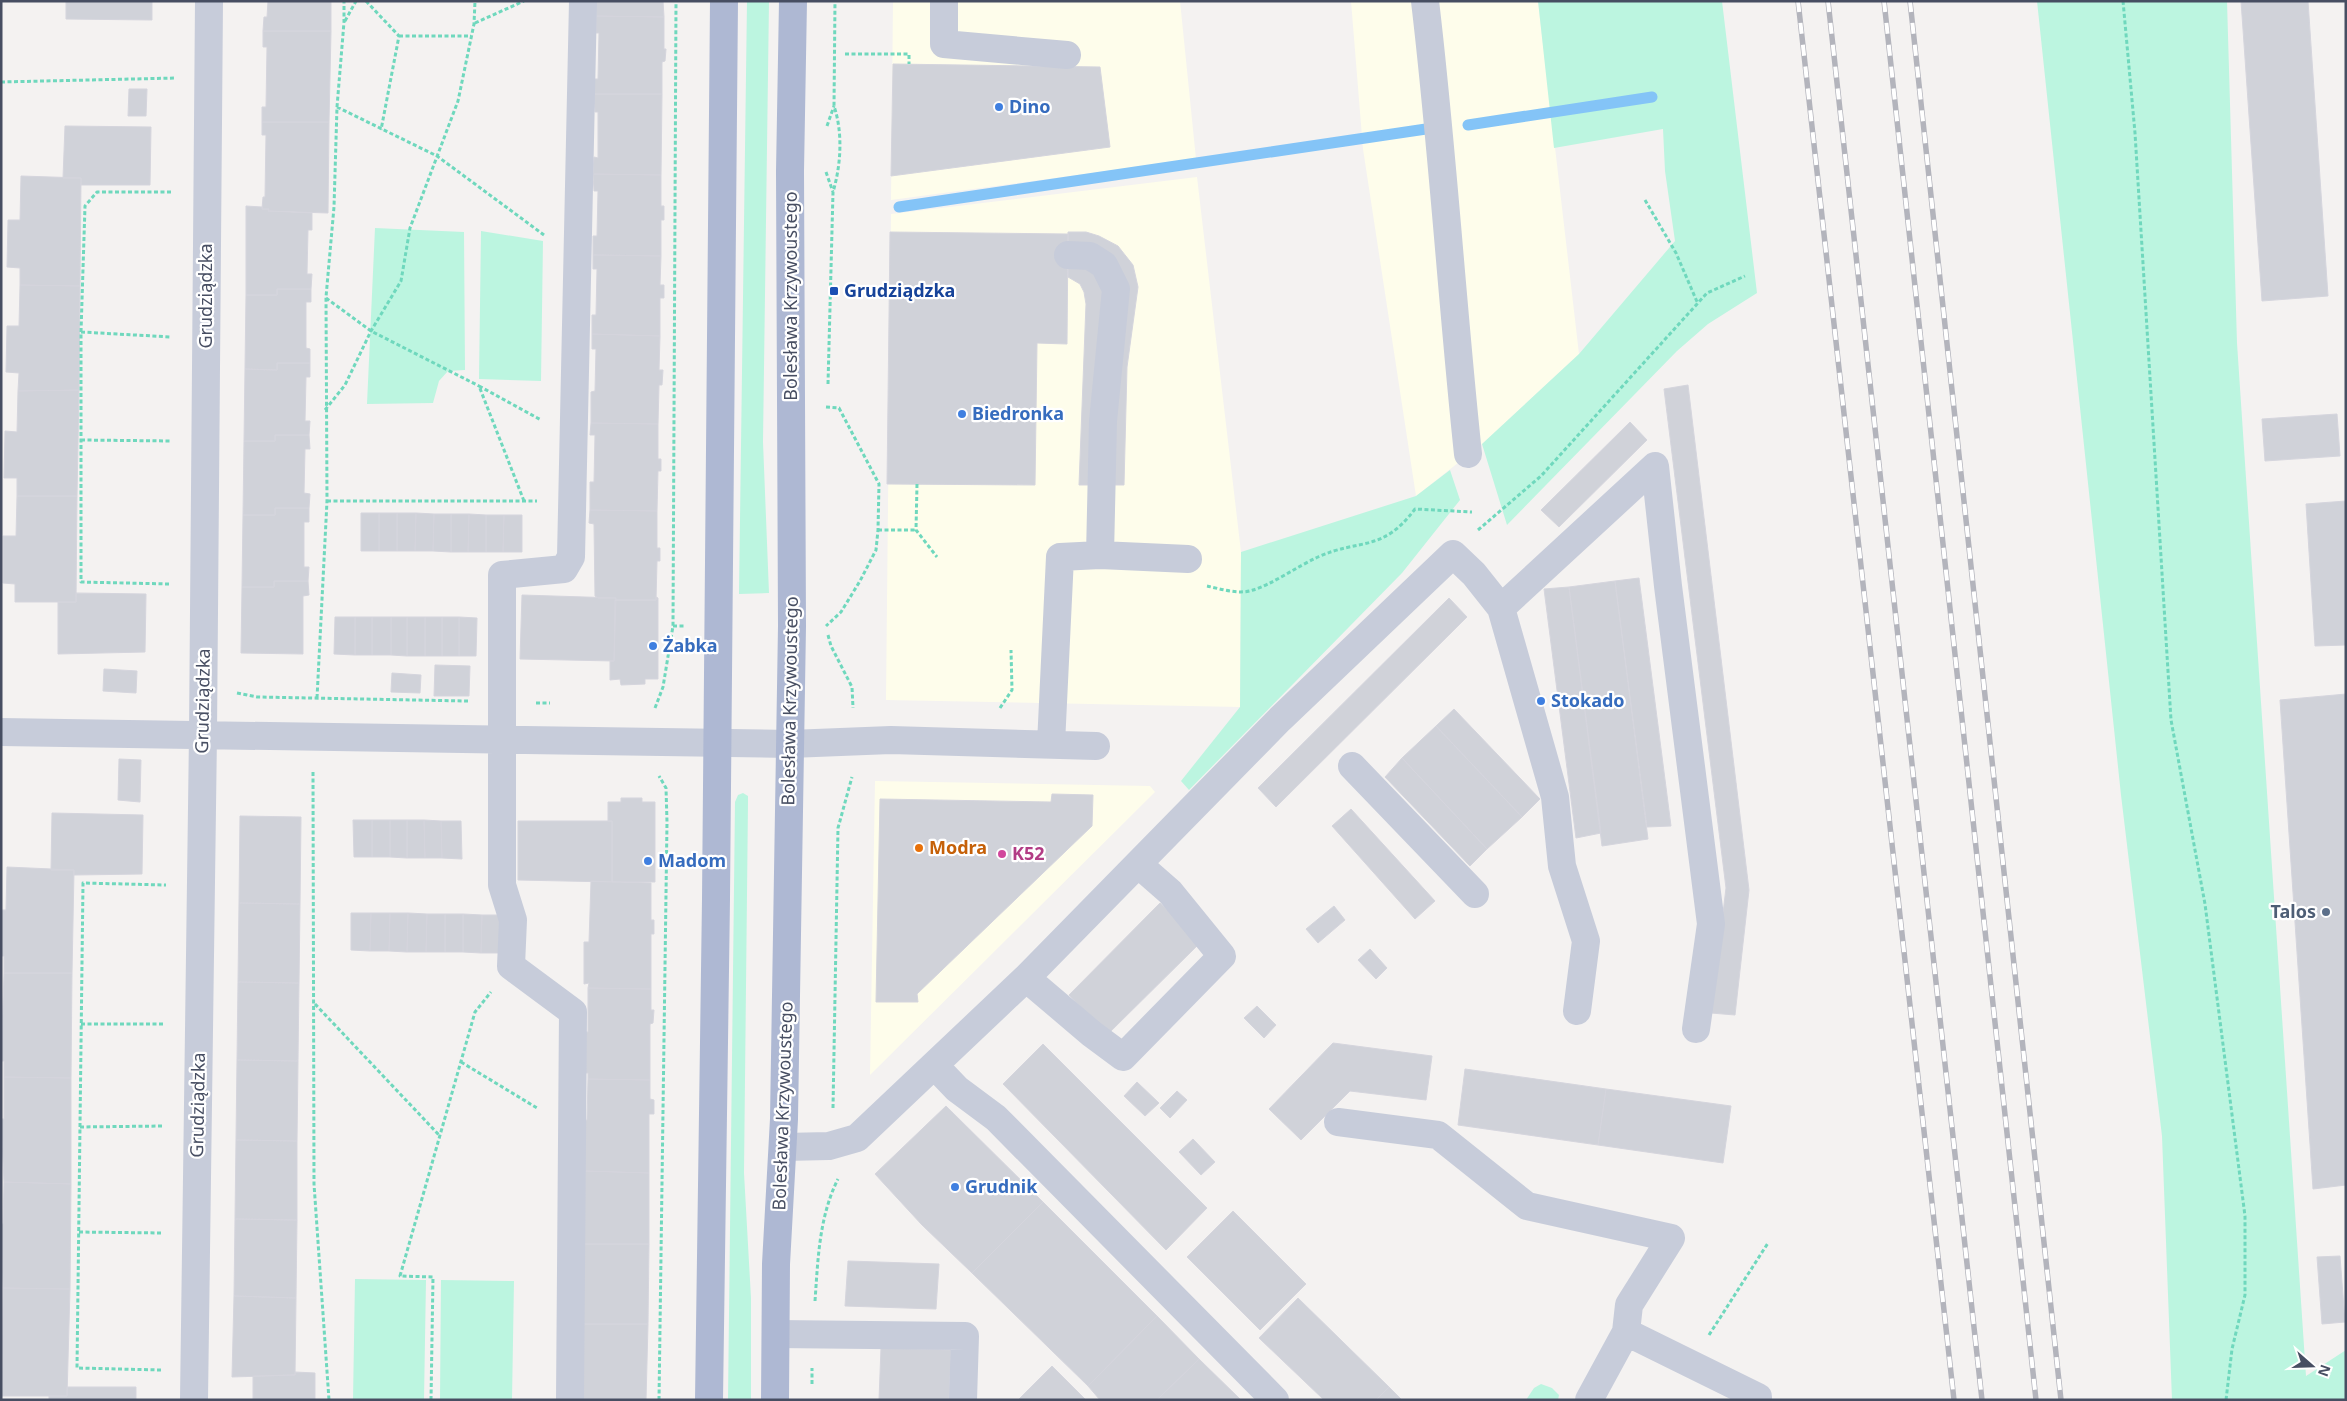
<svg xmlns="http://www.w3.org/2000/svg" width="2347" height="1401" viewBox="0 0 2347 1401" font-family="'Noto Sans',sans-serif">
<rect width="100%" height="100%" fill="#f4f2f1"/>
<path fill="#fefdeb" d="M893,1h287l16,158 -305,41z
M1351,1h187l41,353 -97,90 -66,52 -53,-347z
M1197,177l44,375 -1,155 -354,-7 5,-486z
M875,781l275,5 5,6 -285,283z"/>
<path fill="#bcf5e0" d="M747,1h22l-6,441 6,151 -30,1z
M1538,1h184l35,292 -49,31 -31,27 -170,174 -25,-81 97,-90 96,-113 -10,-70 -2,-42 -109,19z
M2037,1h190l10,342 69,1033 40,-26v50h-174l-10,-264 -41,-341z
M375,228l89,4 1,138 -17,1 -9,10 -6,22 -66,1z
M481,231l62,10 -2,140 -62,-2z
M1450,470l10,30 -58,73 -213,217 -8,-9 59,-74 1,-155 175,-56z
M743,793l5,3v6l-4,371 7,125v102h-23l7,-598 3,-7z
M355,1279l71,1 -2,120h-71z
M441,1280l73,1 -2,119h-72z
M1541,1384l11,4 7,7 -1,5h-32l8,-12z"/>
<g fill="none" stroke-linecap="round" stroke-linejoin="round">
<path stroke="#84c4f7" stroke-width="11" d="M1468,125l184,-28
M899,207l527,-78"/>
</g>
<path fill="#d0d2d9" stroke="#d5d5dd" d="M66,1h86v19l-86,-1z
M268,1h63v30h-68l1,-14h3z
M596,1h67l1,16 -68,-1z
M2241,1h67l20,295 -66,5z
M596,16l68,1v32h2l-1,12 -3,1v32h-68v-15h4l1,-46h-3z
M263,31h68l-2,91h-67v-15h4l1,-60h-4z
M893,64l207,3 10,80 -219,29z
M129,89h18l-1,27h-18z
M594,94h68l-1,81 -68,-1 1,-17 4,1v-46h-3z
M262,122h67l-1,91 -60,-2 1,-2h-7l1,-12h2l1,-62h-4z
M65,126l86,1 -1,58h-69v-7h-18z
M593,174l68,1v31h3v14h-3v36l-68,-1v-19h4l1,-45h-4z
M21,176l60,2 -1,108 -60,-1v-17l-13,-1 1,-47h12z
M246,206l16,1v2h7l-1,2 44,2v17h-4l-1,44h5l-1,15h-34v6h-31z
M890,232l178,2 -1,110 -30,-1 -2,142 -148,-1z
M1068,232h18l13,4 19,10 15,19 5,22 -11,80 -3,118h-45l7,-181 -2,-12 -4,-8 -12,-7z
M593,255l68,1 -1,29h4v13h-4v38l-68,-2v-19h4l1,-46h-4z
M20,285l60,1 -1,104 -61,1 1,-18 -13,-1 1,-46h12z
M277,289h34v13h-5v46l4,1v14h-33v7l-32,-1 1,-74h31z
M592,334l68,2 -1,34h4l-1,15h-3l-1,39 -67,-1v-31l4,-1 1,-42h-4z
M277,363h33v14h-4l-1,44h5l-1,14h-34v6h-31l1,-72 32,1z
M1688,385l61,505 -14,125 -24,-2 15,-125 -62,-499z
M79,390l-2,106h-60v-18h-13l1,-47 12,1 1,-41z
M2337,414l3,42 -75,5 -3,-42z
M1630,422l17,18 -88,87 -18,-17z
M591,423l67,1v35h3v12h-3l-1,40 -67,-1v-28h4l1,-47h-5z
M275,435h34l1,14h-5l-1,44 6,1 -1,14h-34v7h-32l1,-74h31z
M17,496h60l-1,106h-61v-18l-12,-1v-47h13z
M2346,501v144l-31,1 -9,-142z
M275,508h34v14h-5v45h5l-1,14h-34v6h-32l1,-72h32z
M590,510l67,1v37h3v13h-3l-1,39h-41l1,-2h-18l-3,-2 -1,-72 -5,-1z
M361,513h18v38h-18z
M379,513h18v38h-18z
M397,513h19l-1,38h-18z
M416,513l18,1 -1,37h-18z
M434,514h17v38l-18,-1z
M451,514h18l-1,38h-17z
M469,514l17,1v37h-18z
M486,515h18l-1,37h-17z
M504,515h18v37h-19z
M1639,578l32,248 -24,1 -32,-246z
M274,581h34l1,14 -6,1v58l-62,-1 1,-66h32z
M1615,581l33,258 -46,7 -33,-259z
M1569,587l32,246 -25,5 -32,-249z
M76,593l70,1 -1,58 -87,2v-52h18z
M522,595l94,3 -2,63 -94,-2z
M656,597l2,1v81h-13v5l-24,1 -1,-6 -10,1v-19h4l1,-61h41z
M1449,598l18,19 -191,190 -18,-19z
M335,617h20v38l-21,-1z
M355,617h17v38h-17z
M372,617h19v38h-19z
M391,617h16v39l-16,-1z
M407,617h18v39h-18z
M425,617h17v39h-17z
M442,617h17v39h-17z
M459,617l18,1 -1,38h-17z
M435,665l35,1 -1,30h-35z
M104,669l33,2 -1,22 -33,-2z
M392,673l29,2 -1,18 -29,-1z
M2346,694v491l-33,4 -33,-489z
M1454,709l86,90 -18,18 -86,-91z
M1436,726l86,91 -35,32 -85,-91z
M1402,758l85,91 -17,17 -85,-89z
M119,759l22,1 -1,42 -22,-2z
M1052,794l41,1 -1,31 -175,168 1,8h-42l4,-203 171,3z
M621,798h21v4h13v80h-43v-61h-4v-19h13z
M1351,809l84,92 -20,18 -83,-93z
M52,813l91,2 -1,59 -68,1v-5h-23z
M240,816l61,1 -1,87 -61,-1z
M353,820h19v37h-18z
M372,820h18v37h-18z
M390,820h17v38l-17,-1z
M407,820h17l1,38h-18z
M424,820l17,1 1,37h-17z
M441,821h20l1,38 -20,-1z
M518,821h94v61l-94,-2z
M7,867l67,3 -2,103h-68v-17h-3v-46h5z
M591,881l60,2v37h3v14h-3v55l-63,-1 1,-5 -5,1v-42h5z
M239,903l61,1 -1,79 -61,-1z
M1160,903l40,40 -92,91 -39,-39z
M1334,906l11,14 -27,23 -12,-14z
M351,913h20l-1,38 -19,-1z
M371,913h19l-1,38h-19z
M390,913h18l-1,39 -18,-1z
M408,913l19,1 -1,38h-19z
M427,914h18v38h-19z
M445,914h18v38h-18z
M463,914l19,1 -1,38 -18,-1z
M482,915h19l-1,38h-19z
M1370,949l17,19 -11,11 -18,-19z
M4,973h68l-1,105 -67,-1v-16h-3z
M238,982l61,1 -1,78 -61,-1z
M588,988l63,1v21h3l-1,13 -3,1v56l-62,-1v-6h-5l1,-41h4z
M1257,1006l19,19 -12,13 -20,-20z
M1333,1043l99,13 -6,44 -76,-9 -49,49 -32,-31z
M1043,1044l164,164 -41,42 -163,-166z
M237,1060l61,1 -1,80 -61,-1z
M1465,1069l141,20 -8,56 -140,-20z
M4,1077l67,1v106l-67,-2 -3,-63h3z
M588,1079l62,1v19l4,1v14h-5v59l-64,-2 -2,-50 4,-1z
M1137,1082l22,21 -14,13 -21,-20z
M1606,1089l125,17 -8,57 -125,-18z
M1177,1091l10,9 -17,18 -10,-10z
M946,1106l97,96 -71,71 -50,-48 -47,-51z
M1193,1139l22,23 -14,13 -22,-23z
M236,1140l61,1v79l-62,-1z
M585,1171l64,2v71h-65z
M4,1182l67,2 -1,105 -67,-1 -2,-64h2z
M1043,1202l114,114 -69,70 -116,-113z
M1233,1211l73,73 -46,46 -73,-73z
M235,1219l62,1 -1,78 -62,-2z
M584,1244h65l-1,80h-65z
M2340,1256l5,66 -23,2 -5,-67z
M848,1261l91,3 -3,45 -91,-3z
M3,1288l67,1 -3,107h-65z
M234,1296l62,2 -1,77 -63,2z
M1298,1298l91,89 -13,13h-52l-65,-62z
M1157,1316l42,43 -42,41h-57l-12,-14z
M583,1324h65l-2,76h-64z
M881,1348l70,2 -2,50h-70z
M1199,1359l42,41h-84z
M1052,1366l34,34h-68z
M295,1372l20,1v27h-62v-24l42,-1z
M67,1387h69v13h-87v-4h18z
M1389,1387l13,13h-26z"/>
<g fill="none" stroke-linecap="round" stroke-linejoin="round">
<path stroke="#6fd8bd" stroke-width="3" stroke-dasharray="4 2.5" stroke-linecap="butt" d="M366,1l33,35 -18,94
M2123,1l12,132 36,587 34,184 40,312v79l-13,54 -6,51
M345,21l11,-20
M475,23l49,-22
M399,36h72
M845,54h64v10
M1,82l175,-4
M337,107l100,49 107,79
M827,126l7,-20
M826,172l7,20
M1645,200l31,53 22,51
M326,298l45,33 108,55
M81,332l90,5
M828,384l5,-192c8,-27 10,-59 1,-86l1,-105
M826,407l13,1 40,76 -1,46 -2,20 -16,31 -19,31 -15,14
M325,410l20,-25 26,-54 30,-50 9,-53 48,-127 16,-77 1,-23
M81,440l90,1
M917,484l-1,46 21,27
M327,501h210
M524,501l-45,-115 62,34
M878,530h38
M1478,530l63,-54 166,-183 38,-17
M169,584l-88,-2v-250l4,-126 12,-14h76
M1207,586c14,3 32,9 46,4 18,-5 45,-24 65,-33 42,-19 64,-4 97,-48l57,3
M673,626h12
M828,635l3,11 21,41 1,21
M237,693l20,4 211,4
M317,698l10,-197 -1,-204 8,-90 3,-100 7,-85v-21
M536,703h14
M655,708l8,-21 10,-61 3,-625
M1000,708l12,-18 -1,-40
M313,772l1,412 15,216
M315,1004l124,131
M81,1024h83
M461,1062l76,46
M833,1108l5,-280 14,-51
M80,1127l83,-1
M79,1232l83,1
M815,1301c3,-42 4,-84 23,-122
M1709,1335l59,-92
M161,1370l-84,-2 6,-485 83,2
M812,1384v-16
M431,1400l2,-123 -33,-1 75,-264 16,-20
M659,1400l8,-578 -1,-34 -7,-12"/>
<path stroke="#c7ccda" stroke-width="28" d="M944,1v43l123,11
M1425,1c18,151 27,303 43,453
M1100,555l88,4
M1501,608l54,189 7,69 24,75 -9,70
M1,732l789,12 101,-4 205,6
M1051,744l9,-187 40,-2 3,-134 13,-132 -12,-24 -14,-9 -22,-1
M1352,766l123,128
M1026,978l66,56 31,23 99,-101 -52,-64 -32,-28
M935,1066l22,23 39,29 279,282
M1338,1122l100,13 89,71 144,32 -42,67 -3,27
M784,1147l45,-1 28,-8 169,-160 254,-259 173,-165 21,20 27,34 154,-142 13,120 43,338 -15,105
M776,1334l189,2 -2,64
M194,1400l9,-666 6,-733
M570,1400l3,-388 -62,-46 2,-46 -11,-35v-310l62,-6 7,-12 12,-556
M1589,1400l37,-68 132,65v3"/>
<path stroke="#aeb8d3" stroke-width="28" d="M709,1400l7,-501 8,-898
M775,1400l1,-136 8,-145 8,-493 -2,-455 3,-170"/>
<g stroke="#b3b4bc" stroke-width="5.5">
<path id="rail" d="M1798,1l156,1399
M1828,1l154,1399
M1884,1l152,1399
M1910,1l151,1399"/>
</g>
<use href="#rail" stroke="#fff" stroke-width="4" stroke-dasharray="11" stroke-linecap="butt"/>
</g>
<g fill="#3f7fe0" stroke="#fff" stroke-width="2">
<circle cx="999" cy="107" r="5"/>
<circle cx="962" cy="414" r="5"/>
<circle cx="653" cy="646" r="5"/>
<circle cx="1541" cy="701" r="5"/>
<circle cx="648" cy="861" r="5"/>
<circle cx="955" cy="1187" r="5"/>
</g>
<rect fill="#1a4fb4" stroke="#fff" stroke-width="2" x="829" y="286" width="10" height="10" rx="2.5"/>
<circle fill="#e8710a" stroke="#fff" stroke-width="2" cx="919" cy="848" r="5"/>
<circle fill="#d1479c" stroke="#fff" stroke-width="2" cx="1002" cy="854" r="5"/>
<circle fill="#5c6f8a" stroke="#fff" stroke-width="2" cx="2326" cy="912" r="5"/>
<g text-anchor="middle" stroke-width="4.5" stroke-linejoin="round" paint-order="stroke">
<g font-size="18" font-weight="bold" fill="#366cbe" stroke="#fff" text-anchor="start">
<text x="1009" y="113">Dino</text>
<text x="972" y="420">Biedronka</text>
<text x="663" y="652">Żabka</text>
<text x="1551" y="707">Stokado</text>
<text x="658" y="867">Madom</text>
<text x="965" y="1193">Grudnik</text>
</g>
<g font-size="18" font-weight="bold" fill="#164399" stroke="#fff" text-anchor="start">
<text x="844" y="297">Grudziądzka</text>
</g>
<g font-size="18" fill="#474e62" stroke="#fff">
<text transform="translate(206 296) rotate(-90)" y="6">Grudziądzka</text>
<text transform="translate(791 296) rotate(-90)" y="6">Bolesława Krzywoustego</text>
<text transform="translate(203 701) rotate(-89)" y="6">Grudziądzka</text>
<text transform="translate(790 701) rotate(-89)" y="6">Bolesława Krzywoustego</text>
<text transform="translate(198 1105) rotate(-89)" y="6">Grudziądzka</text>
<text transform="translate(783 1106) rotate(-88)" y="6">Bolesława Krzywoustego</text>
</g>
<g font-size="18" font-weight="bold" fill="#c56008" stroke="#fff" text-anchor="start">
<text x="929" y="854">Modra</text>
</g>
<g font-size="18" font-weight="bold" fill="#b23c85" stroke="#fff" text-anchor="start">
<text x="1012" y="860">K52</text>
</g>
<g font-size="18" font-weight="bold" fill="#4e5e75" stroke="#fff" text-anchor="end">
<text x="2316" y="918">Talos</text>
</g>
</g>
<rect width="2347" height="1401" fill="none" stroke="#474e62" stroke-width="5"/>
<g transform="translate(2312 1366) rotate(110)" stroke="#ffffff" stroke-width="4" paint-order="stroke">
<path d="M0-4L9 19L0 12L-9 19Z" fill="#474e62"/>
<text y="-8" font-size="14" font-weight="bold" text-anchor="middle" fill="#474e62">N</text>
</g>
</svg>
